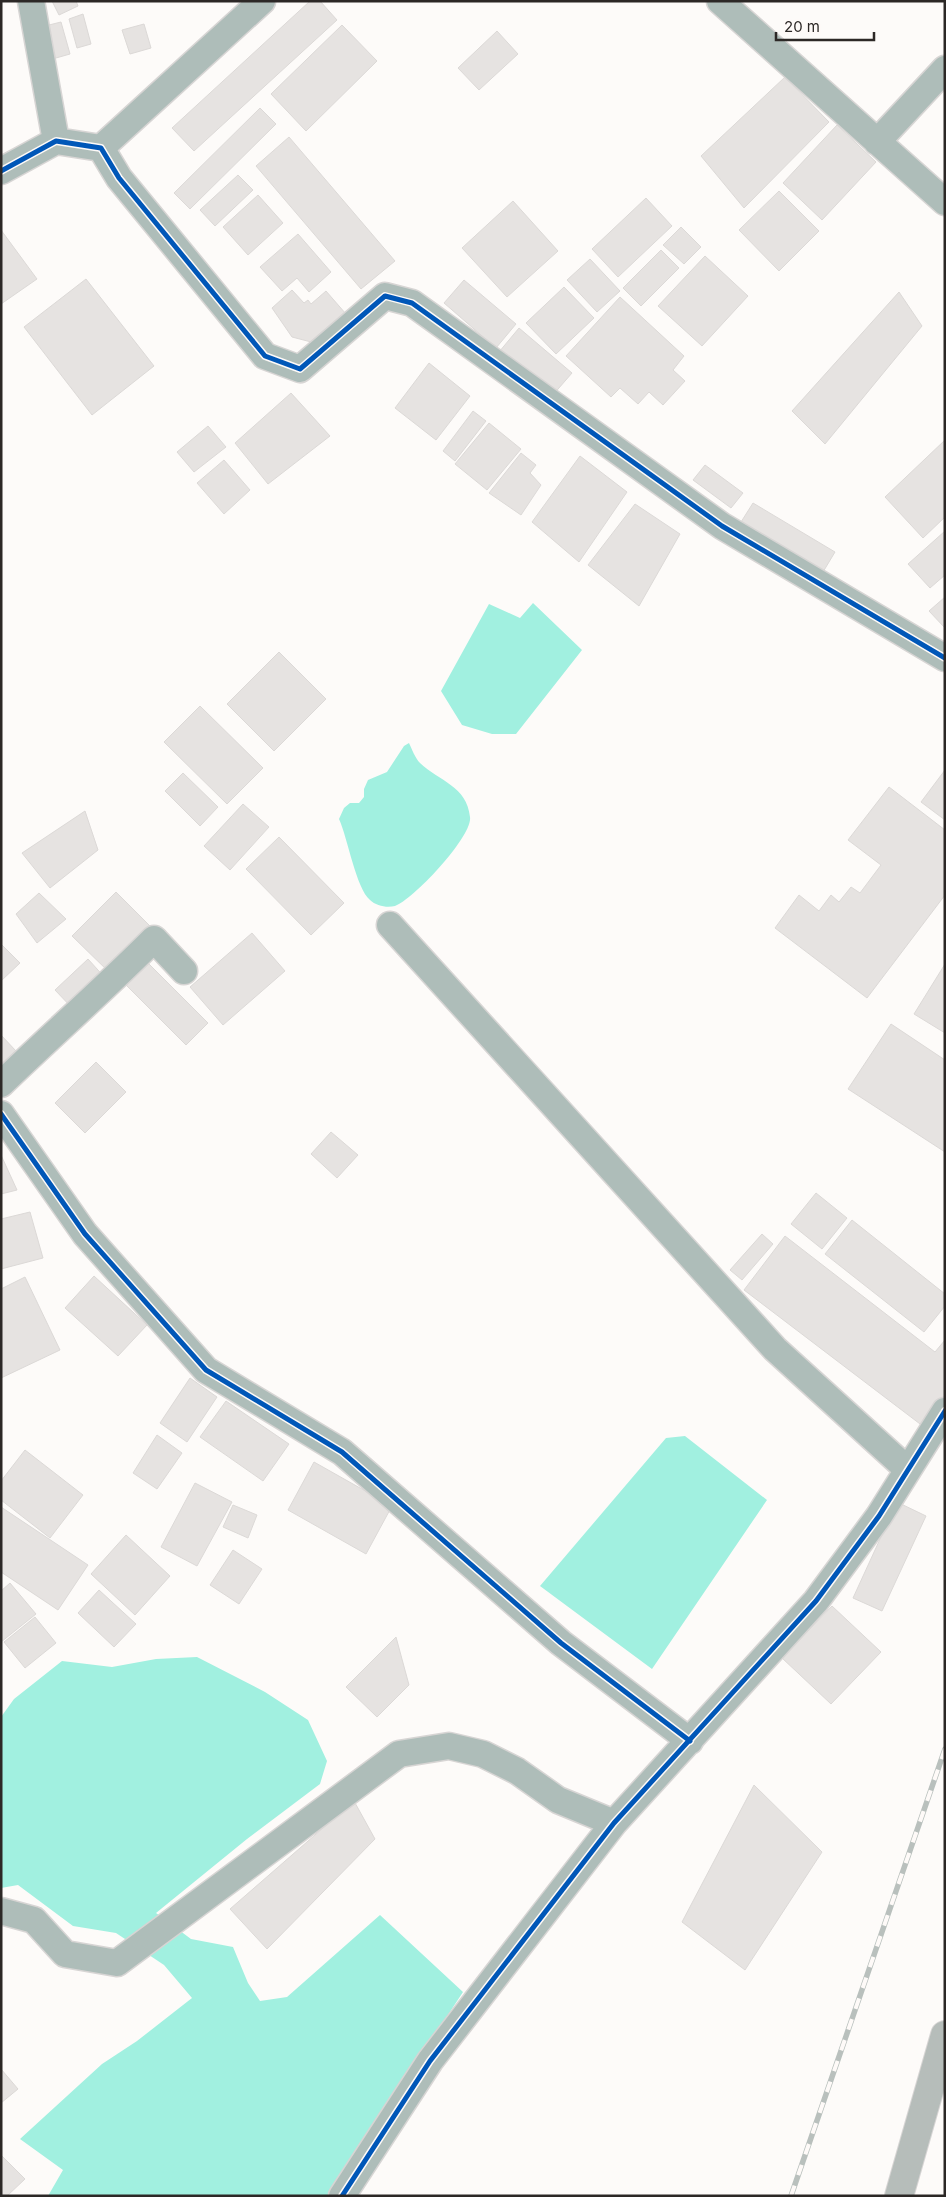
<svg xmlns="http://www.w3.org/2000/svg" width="946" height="2197" viewBox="0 0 946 2197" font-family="Inter,sans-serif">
<rect width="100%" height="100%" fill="#fdfbf9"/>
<path fill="#a1f0e0" d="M533,603l49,47 -66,84h-24l-30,-9 -21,-34 48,-87 31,14z
M409,743c3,6 6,15 11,20 19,18 47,23 50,54 3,19 -57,83 -75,89 -8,2 -19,0 -25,-6 -14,-12 -22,-61 -31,-81l5,-11 6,-5h9l5,-6v-8l4,-9 19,-8 17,-26z
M685,1436l82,64 -115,169 -112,-83 126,-148z
M197,1657l68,35 43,28 19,41 -7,23 -73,55 -91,74 35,26 42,8 15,36 12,18 27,-4 93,-82 83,77 -134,204h-281l15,-26 -43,-31 82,-75 35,-23 55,-43 -28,-33 -48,-32 -43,-7 -55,-41 -17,3v-171l13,-18 48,-38 50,6 44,-8z"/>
<path fill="#e6e3e1" stroke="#dcd9d7" d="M52,1h24l2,5 -19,9z
M310,1h10l17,19 -143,131 -22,-23z
M83,14l8,30 -14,4 -8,-29z
M61,22l9,32 -21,6 -8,-33z
M144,24l7,24 -21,6 -8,-24z
M342,25l35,36 -71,70 -35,-37z
M497,31l21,23 -39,36 -21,-22z
M785,77l44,45 -85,86 -43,-52z
M260,108l16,16 -86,85 -16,-16z
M837,125l39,37 -54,58 -39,-37z
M289,137l106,124 -34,28 -105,-123z
M238,175l15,15 -38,36 -15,-16z
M779,191l40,40 -40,40 -40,-41z
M258,195l25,28 -35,32 -25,-28z
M646,198l26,28 -54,51 -26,-28z
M513,201l45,50 -51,46 -45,-49z
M681,227l20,20 -17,17 -21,-19z
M1,230l36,49 -36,25z
M298,234l33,38 -22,20 -12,-14 -15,13 -22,-24z
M661,250l18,18 -38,38 -18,-18z
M705,256l43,40 -46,50 -44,-40z
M590,259l30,32 -23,21 -30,-32z
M86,279l68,87 -62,49 -68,-88z
M464,280l52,44 -20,24 -52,-45z
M564,287l30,31 -38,36 -30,-31z
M292,290l12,13 4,-3 3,4 15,-13 20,23 -31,29 -23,-6 -20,-29z
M899,292l23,34 -97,118 -33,-33z
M620,297l64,59 -11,14 12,11 -22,24 -14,-13 -11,12 -18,-16 -9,9 -45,-41z
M519,328l53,45 -20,23 -53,-44z
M429,363l41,33 -34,44 -41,-32z
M291,393l39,43 -62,48 -33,-41z
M473,411l13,10 -31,40 -12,-10z
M489,423l32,26 -34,41 -32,-26z
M208,426l18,21 -32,25 -17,-20z
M945,440v77l-22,21 -38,-41z
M521,453l15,12 -6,8 11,12 -20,30 -32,-22z
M580,456l47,36 -48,70 -47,-40z
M224,460l26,30 -26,24 -27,-31z
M705,465l38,28 -12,15 -38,-28z
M753,503l82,49 -12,20 -82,-50z
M635,504l45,30 -41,72 -51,-41z
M945,531v44l-15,13 -22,-24z
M945,597v31l-16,-17z
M279,652l47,47 -52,52 -47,-47z
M200,706l63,62 -36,36 -63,-62z
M945,770v50l-24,-18z
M183,773l35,34 -18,19 -35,-35z
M889,787l56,43v65l-78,103 -92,-70 24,-33 20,16 12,-16 8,7 12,-15 9,6 21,-28 -33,-25z
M243,804l26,23 -39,43 -26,-24z
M85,811l13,39 -48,38 -28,-35z
M279,837l65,66 -33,32 -65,-66z
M116,892l38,38 -43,44 -39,-38z
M39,893l27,26 -29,24 -21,-29z
M252,933l33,38 -62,54 -33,-38z
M1,944l19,19 -19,18z
M141,956l67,67 -22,22 -67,-67z
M88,959l19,21 -33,30 -19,-20z
M945,964v69l-31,-19z
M891,1024l54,36v92l-97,-63z
M1,1035l15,16 -15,13z
M96,1062l30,30 -41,41 -30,-30z
M331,1132l27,23 -21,23 -26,-24z
M1,1155l16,35 -16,4z
M816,1193l31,25 -25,31 -31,-25z
M30,1212l13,46 -42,11v-50z
M852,1220l93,74v12l-21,26 -99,-78z
M762,1234l11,10 -31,36 -12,-10z
M785,1236l150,116 10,-12v55l-21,32 -180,-137z
M94,1276l53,49 -29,31 -53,-48z
M25,1277l35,73 -59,28v-89z
M190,1378l27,19 -30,45 -27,-19z
M226,1401l63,43 -26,37 -63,-44z
M157,1435l25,18 -25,36 -24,-16z
M25,1450l58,45 -33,43 -49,-38v-19z
M314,1462l78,44 -26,48 -78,-44z
M195,1483l37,19 -35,64 -36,-19z
M897,1502l29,14 -44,95 -29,-13z
M233,1505l24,10 -9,23 -25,-11z
M1,1507l87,58 -30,45 -57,-38z
M126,1535l44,41 -35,39 -44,-41z
M233,1550l29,19 -23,35 -29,-19z
M10,1583l26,31 -35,28v-51z
M99,1590l37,34 -22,23 -36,-34z
M832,1606l49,46 -50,52 -49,-46z
M35,1617l21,26 -31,25 -21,-26z
M396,1637l13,48 -32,32 -31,-30z
M754,1785l68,67 -77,118 -63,-48z
M354,1801l21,38 -108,110 -37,-40z
M1,2069l17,20 -17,14z
M1,2155l24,24 -18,17h-6z"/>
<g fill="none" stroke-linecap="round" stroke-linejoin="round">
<g stroke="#d7d5d4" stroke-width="29">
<path id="street" d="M31,1l25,140
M720,1l225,201
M877,142l68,-73
M101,148l161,-147
M1,171l55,-30 45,7 18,30 146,178 35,13 85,-73 27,7 310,223 223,132
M390,925l385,424 133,121
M1,1084c51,-49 103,-95 153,-145l30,32
M1,1114l84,120 121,136 136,82 219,191 129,98
M1,1911l33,9 31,34 52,9 282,-209 50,-8 34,8 34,17 41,29 56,23
M342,2196l88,-135 184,-238 202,-222 63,-85 66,-105"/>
</g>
<g stroke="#d7d5d4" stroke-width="30">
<path id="highway" d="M899,2196l46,-161"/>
</g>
<use href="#street" stroke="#aebdb9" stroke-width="26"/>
<use href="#highway" stroke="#b6bdba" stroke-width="28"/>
<g stroke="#b9c0bd" stroke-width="5.5">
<path id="rail" d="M791,2196l154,-447"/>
</g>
<use href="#rail" stroke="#fefaf8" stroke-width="4" stroke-dasharray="11" stroke-linecap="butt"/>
<g stroke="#fefaf8" stroke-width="8">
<path id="cycleway" d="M1,171l55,-30 45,7 18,30 146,178 35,13 85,-73 27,7 310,223 223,132
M1,1114l84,120 121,136 136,82 219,191 129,98
M342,2196l88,-135 184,-238 202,-222 63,-85 66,-105"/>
</g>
<use href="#cycleway" stroke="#0057b8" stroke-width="5"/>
</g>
<rect width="946" height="2197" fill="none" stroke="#2c2826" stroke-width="5"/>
<path d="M776 32v8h98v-8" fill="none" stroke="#2c2826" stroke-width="2.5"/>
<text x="784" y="32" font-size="15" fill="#2c2826" stroke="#fefaf8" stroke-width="4" paint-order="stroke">20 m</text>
</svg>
